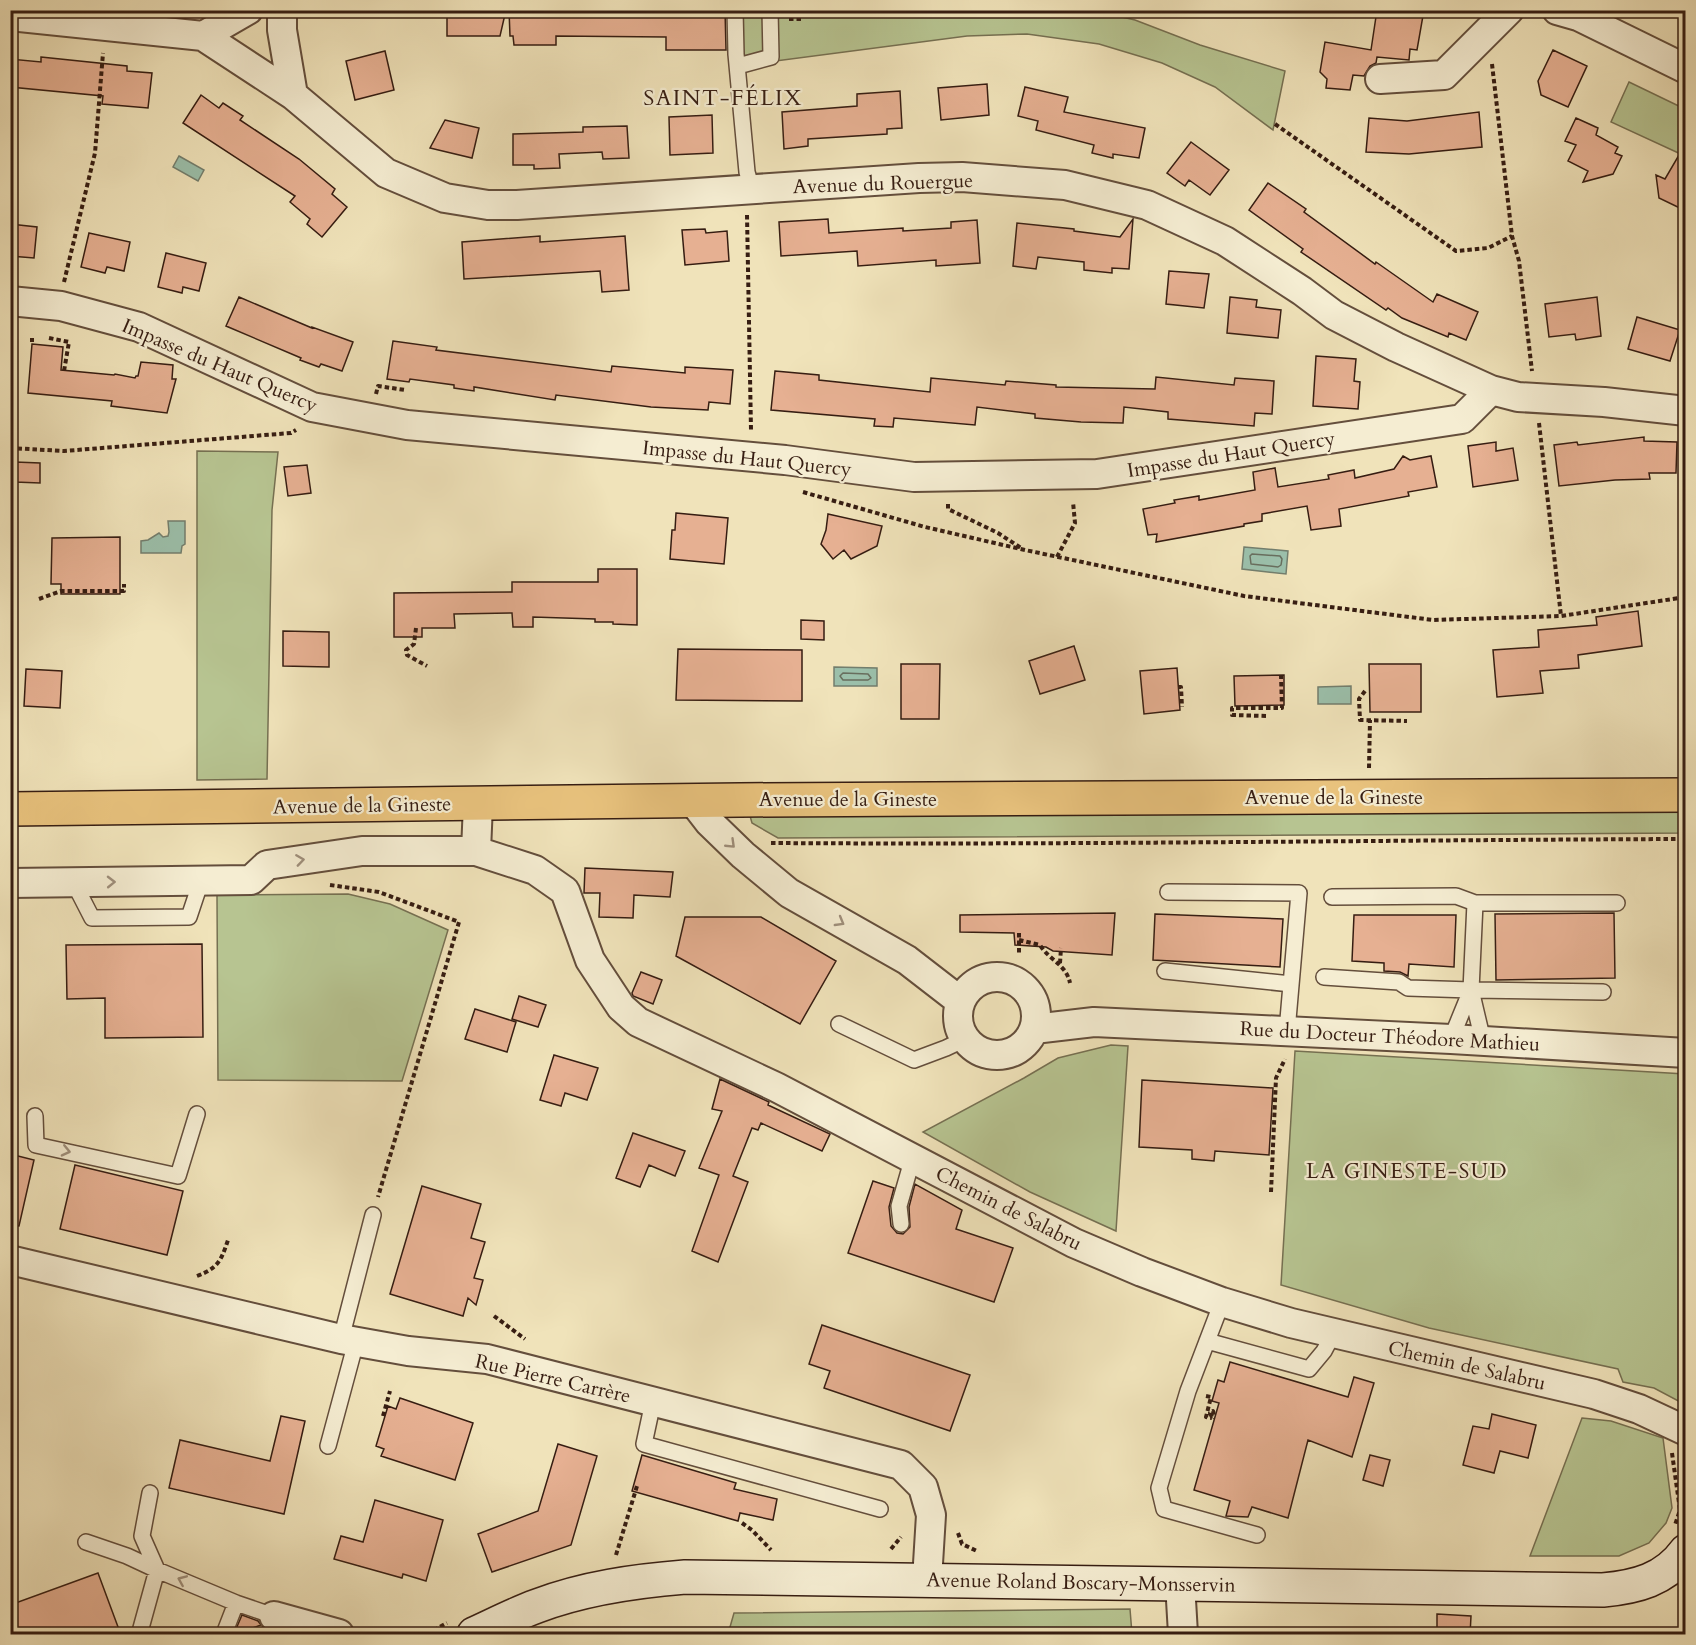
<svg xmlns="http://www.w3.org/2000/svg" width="1696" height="1645" viewBox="0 0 1696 1645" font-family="Cardo,serif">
<rect width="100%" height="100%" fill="#f0e3ba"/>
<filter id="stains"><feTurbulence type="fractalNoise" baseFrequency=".00333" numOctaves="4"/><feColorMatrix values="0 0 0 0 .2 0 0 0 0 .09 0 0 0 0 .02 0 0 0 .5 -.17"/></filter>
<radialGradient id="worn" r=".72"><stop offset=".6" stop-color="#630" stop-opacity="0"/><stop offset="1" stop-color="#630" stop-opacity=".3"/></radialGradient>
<path fill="#b7c491" stroke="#767052" stroke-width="1.5" d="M735,11h361l39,9 65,25 85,26 -12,59 -58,-43 -53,-24 -63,-19 -72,-10 -60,2 -229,30z
M1629,82l56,27v47l-74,-34z
M197,451l81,1 -6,58 -5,269 -70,1z
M1685,809l1,24 -908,5 -26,-15 -2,-7z
M348,894l42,10 58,26 -46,151 -184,-1 -1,-185z
M1111,1045l17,1 -12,185 -86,-39 -107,-60 101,-54 34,-20z
M1295,1051l390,23v328l-1,2 -30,-16 -31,-6 -5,-13 -189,-41 -148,-43z
M1582,1418l29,3 52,17 9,70 -6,15 -17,20 -30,13h-89z
M1130,1609l2,25h-404l6,-21z"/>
<path fill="#9bbfaa" stroke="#737e6d" stroke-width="1.5" d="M179,156l25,14 -6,11 -25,-14z
M168,521h17v23l-3,2 -1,7h-40v-12l7,-1 11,-7 4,4 5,-1 1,-4z
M1244,547l44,4 -2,23 -44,-5z
M834,667l43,1v18h-43z
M1351,686v18h-33v-17z"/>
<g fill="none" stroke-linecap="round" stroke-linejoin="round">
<path stroke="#686e5e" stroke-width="1.5" d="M1252,554l28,2 2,3 -1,6 -3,2 -27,-3 -1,-8z
M843,673l25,1 3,4 -3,2h-25l-3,-4z"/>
</g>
<path fill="#e6b092" stroke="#361d12" stroke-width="1.5" d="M447,10h59l-6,26h-53z
M509,10h216l1,40h-60v-13l-110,-1v9h-42l-1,-9h-3z
M1377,10h47l-7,40 -7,-1 -1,11 -32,-3 -1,6 -6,3 -6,10 -11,-1 -3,15 -24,-2 1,-9 -7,-7 5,-30 46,8z
M1553,50l34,16 -19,41 -27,-12 -3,-14z
M385,51l9,39 -39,10 -9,-39z
M41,57l86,9v5l25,2 -4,35 -46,-4 1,-8 -93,-9v-28l31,3z
M987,84l2,31 -48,5 -3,-32z
M1025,87l43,10 -4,15 81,16 -6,30 -26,-4v4l-21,-5 2,-8 -58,-15 2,-9 -20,-5z
M900,91l2,37 -15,1v5l-79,5v7l-24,3 -2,-37 75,-6v-12z
M201,95l18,13 4,-5 20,13 -3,4 59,39 36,30 -3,5 15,13 -25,30 -15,-13 3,-5 -20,-17 5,-6 -112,-73z
M1479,112l3,35 -73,7 -43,-2 3,-34 38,3z
M712,115l1,38 -43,2 -1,-38z
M1576,118l22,10 -2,7 22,12 -3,6 7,3 -9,18 -30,8 5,-11 -20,-10 8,-16 -11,-4z
M445,120l34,8 -7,30 -42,-10z
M627,126l2,32 -26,1 -1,-7 -43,2 1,14 -26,1v-4h-21v-31l70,-2v-5z
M1191,142l38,28 -19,25 -21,-15 -4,6 -18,-13z
M1686,143v68l-27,-13 -3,-23 9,4z
M1268,183l38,26 -2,3 71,52 1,-2 57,40 4,-8 41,18 -12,28 -17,-7 -1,4 -46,-19 -14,-10 -2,2 -85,-58 2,-3 -54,-39z
M828,219l1,14 74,-5v3l48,-3v-6l26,-2 3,43 -44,3v-6l-78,6 -1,-15 -76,5 -2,-34z
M1133,219l-4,50 -17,-1v5l-28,-3v-8l-46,-5 -2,12 -23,-3 4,-43 57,6v2l46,6z
M10,224l27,3 -3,31 -24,-2z
M705,229l1,4 21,-2 2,30 -44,4 -3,-35z
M89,233l41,9 -6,29 -17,-4 -2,6 -24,-6z
M540,236v6l85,-6 4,54 -27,2 -2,-21 -136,8 -2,-37z
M166,253l40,10 -7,28 -16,-4 -1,6 -24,-6z
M1169,271l40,3 -5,34 -38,-4z
M239,297l73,31v-1l41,15 -11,29 -21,-7 -2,3 -19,-7 1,-2 -75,-32z
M1230,297l27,3 -1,7 25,3 -3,28 -51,-5z
M1597,297l4,39 -25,4 -1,-6 -26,3 -4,-33z
M1637,317l43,13 -10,31 -42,-12z
M393,341l44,6 -1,3 175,22 1,-6 73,7v-6l48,3 -3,34 -21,-2 -1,8 -57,-3 -95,-12 -1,5 -81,-13v4l-20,-3v-3l-44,-6 -1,3 -22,-3z
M32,344l31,3 -2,23 53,5 1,-1 20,4 1,-2h2l3,-14 32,3 -1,14h4l-9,34 -56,-7 1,-5 -84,-8z
M1316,356l40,3 -2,22 6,1 -2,27 -45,-3z
M775,371l44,4v5l111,12 1,-14 74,7 1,-4 50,4v2l99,2 1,-12 78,8 1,-7 39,3 -2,33 -17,-1 -1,13 -86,-7v-7l-44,-5 -1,16 -42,-1 -46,-4v-4l-58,-7 -2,18 -81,-7 -1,9 -19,-1 1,-7 -104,-9z
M1644,437v4l33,1 -1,31h-27l1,6 -35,1 -56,6 -5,-41 23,-3 1,3z
M1496,442v9l17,-3 5,32 -45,7 -5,-41z
M1403,456l7,4 21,-4 6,31 -29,5 1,4 -70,13 2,17 -30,4 -4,-24 -45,8v7l-18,3v2l-88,16 1,-8 -9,1 -5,-26 32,-6 -1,-3 25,-4v4l56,-10 -2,-18 22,-4 3,19 51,-8 -1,-4 26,-5 1,8 39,-9z
M15,462l25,1v20l-25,-1z
M307,465l4,28 -23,3 -4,-29z
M676,513l52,5 -4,46 -54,-5 2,-29h3z
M828,514l54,12 -5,20 -26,13 -7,-9 -11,9 -12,-15 5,-14z
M120,537v57h-59v-10h-10l1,-46z
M598,569h39v56l-24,-1v-2h-18v-3l-62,-2v10h-20l-1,-14 -58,1 1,14h-33v9h-28v-44l118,-1v-10h86z
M1638,611l4,35 -64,9 1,13 -39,3 3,22 -46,4 -4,-47 46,-3 -1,-17 59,-5 -1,-8z
M801,620l23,1v19l-23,-1z
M283,631l46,1v35l-46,-1z
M1074,646l11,34 -45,14 -11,-33z
M678,649l124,1v51l-126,-1z
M901,664h39l-1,55h-38z
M1369,664h52v48h-51z
M1177,668l3,42 -36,4 -4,-43z
M26,669l36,2 -2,37 -36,-2z
M1284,675v30l-49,1 -1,-30z
M585,868l88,4 -3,25 -36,-2 -1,23 -34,-1 1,-24h-16z
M1115,913l-3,42 -59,-4 -7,-4 -31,-2 -1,-12 -54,-1v-17z
M1614,913l1,65 -119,2 -1,-66z
M1155,914l128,5 -3,48 -127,-7z
M1354,915h102l-2,52 -45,-3 -1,12 -8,-4 -16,-1v-8l-32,-2z
M685,917h76l75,44 -36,63 -124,-68z
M202,944l1,93 -98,1v-40l-38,1 -1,-54z
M641,972l21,8 -9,24 -20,-8 -1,-3z
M519,996l27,9 -8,22 -26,-8z
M475,1009l41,13 -9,30 -42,-13z
M554,1055l44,13 -11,32 -22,-7 -4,13 -21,-6z
M720,1079l49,23 -1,3 62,29 -8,17 -61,-28 -3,7 -6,-2 -19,48 15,6 -30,80 -26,-11 27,-76 -20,-7 23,-57 -10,-2z
M1142,1080l131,8 -4,67 -54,-4 -1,10 -22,-2v-9l-53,-3z
M633,1133l52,18 -10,25 -26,-11 -9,22 -24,-9z
M10,1154l24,6 -15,66 -9,-1z
M75,1165l108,26 -16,64 -107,-26z
M873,1181l21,7 -5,19 2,19 6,7 6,1 7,-7 -1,-20 6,-23 47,26 -6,19 57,19 -19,54 -146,-49z
M422,1186l59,18 -10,34 14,4 -11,36 9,2 -7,25 -8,-7 -5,18 -73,-22z
M822,1325l148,50 -20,56 -126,-43 6,-17 -21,-7z
M1230,1362l118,35 6,-20 20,6 -22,74 -44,-17 -20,78 -36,-11 -4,10 -22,-1 4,-15 -36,-11 25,-87 -7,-2 6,-21 6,2z
M400,1398l73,25 -18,57 -74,-24 3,-7 -8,-3 12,-40 8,3z
M1492,1414l44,11 -8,33 -28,-7 -6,22 -31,-8 10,-39 16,3z
M281,1416l24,5 -21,93 -115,-26 11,-48 90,21z
M558,1444l39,12 -26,89 -79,27 -14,-38 60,-23z
M642,1455l94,28 -2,6 43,10 -4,21 -33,-7 -2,8 -106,-30z
M1370,1455l20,5 -7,26 -20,-6z
M375,1500l68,20 -17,61 -23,-7 -1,4 -68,-19 7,-23 22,6z
M98,1573l23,62h-111v-30z
M1437,1614l34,2 -1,19h-33z
M242,1615l16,6 3,4 -23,8 -2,-4z"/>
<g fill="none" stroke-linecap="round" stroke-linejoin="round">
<g stroke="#644e3c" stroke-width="18">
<path id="service" d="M735,10l1,44 11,118 5,18
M738,66l33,-9 -1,-47
M74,883l18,35 97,-1 12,-36
M1168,892l131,1 -12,138
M1332,897l124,-1 19,7 -4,87 -20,49
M1475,903h142
M1165,971l126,13
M1324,977l75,5 9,6 63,2
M839,1024l75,36 32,-12 19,-9
M1483,1041l-12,-51 132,2
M35,1116l1,29 142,31 19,-62
M901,1224l-2,-18 14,-49
M1222,1302l-34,89 -29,97 5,21 93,26
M341,1339l32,-124
M1207,1341l102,28 15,-18 9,-17
M653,1402l-9,42 236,65
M328,1446l28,-104
M150,1493l-8,43 15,34
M86,1542l41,14 30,14
M144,1634l-3,-6 16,-58 79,33 38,13
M224,1634l12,-31"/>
</g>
<g stroke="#644e3c" stroke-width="32">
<path id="minor" d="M282,10v20l11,65 93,78 59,25 43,7h29l402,-27 43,-1 103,8 82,20 78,36 77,50 32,24 62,32 95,43 27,7 86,5 82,9
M1557,10l21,6 108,53
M10,16l193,20 45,-26
M203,36l90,59
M1380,79l64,-4 65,-65
M10,301l51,5 78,21 173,80 95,18 378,35 129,17 183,-3 365,-55 29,-29
M692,800l17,22 34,33 46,38 118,67 53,41
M476,851l2,-47
M10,883l241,-3 16,-15 95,-14h114l59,19 30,21 25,69 31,47 17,15 138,65 298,156 68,29 80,30 69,21 303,71 45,15 47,22
M958 1016a39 39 0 1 1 78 0a39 39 0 1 1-78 0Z
M1034,1029l60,-7 357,17 235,14
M10,1260l331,79 67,12 79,8 414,106 22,22 8,28 -4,65
M1180,1583l3,51
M274,1616l65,18"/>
</g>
<g stroke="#361d12" stroke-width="36">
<path id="secondary" d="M474,1634c20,-9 41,-20 63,-28 47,-18 98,-25 148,-29l918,13c33,-3 62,-10 83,-39"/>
</g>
<g stroke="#361d12" stroke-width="36">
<path id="primary" d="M10,809l730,-9 946,-5"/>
</g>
<path stroke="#361d12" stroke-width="4" stroke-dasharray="4.5 3" stroke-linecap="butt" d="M789,19h14
M1492,64l20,172 7,25 13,110
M1275,124l181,127 32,-3 24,-12
M747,215l4,215
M64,282l31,-129 8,-100
M49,338l20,4 -5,29
M30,340h4
M376,394l2,-8 27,4
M1539,423l22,193
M10,448l54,3 227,-18 5,-3
M803,492l122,35 100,23 219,46 189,24 128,-4 125,-19
M948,504v5l50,24 23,15
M1057,557l18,-34 -2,-21
M39,599l22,-8h63v-7
M416,628l-2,16 -8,6 1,5 20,11
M1178,687h3l1,20
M1365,691l-6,8 1,21 47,1
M1266,716l-34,-1v-7h50l-1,-33
M1369,768l1,-48
M771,843c305,2 610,-3 915,-4
M330,885l49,7 80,30 -81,275
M1019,933v22
M1019,940l21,5c10,16 26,19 30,38
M1060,963l1,-15
M1271,1192l5,-114 9,-19
M197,1276c21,-8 24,-15 31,-36
M494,1316l31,23
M1206,1396l5,1 -5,20 6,1
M383,1416l7,-25
M1212,1417l-2,-4 3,-2 1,4 -2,3
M1672,1453l8,57 -5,15
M742,1523l10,7 19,20
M958,1533l4,11 15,7
M891,1549l10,-12
M616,1555l21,-69
M10,1589l4,10 -4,1
M427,1634l20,-11"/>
<use href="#service" stroke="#f5edd2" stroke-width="15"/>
<use href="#minor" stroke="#f5edd2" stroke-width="28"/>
<use href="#secondary" stroke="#f5edd2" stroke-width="33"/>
<use href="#primary" stroke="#e8c27d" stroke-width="33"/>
</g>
<defs><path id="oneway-chevron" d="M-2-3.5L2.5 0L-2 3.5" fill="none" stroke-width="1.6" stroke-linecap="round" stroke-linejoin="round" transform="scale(1.5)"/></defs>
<g stroke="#9f8f7c">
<use href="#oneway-chevron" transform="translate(731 844) rotate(44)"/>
<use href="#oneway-chevron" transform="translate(300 860) rotate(-8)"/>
<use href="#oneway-chevron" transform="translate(111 882) rotate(-1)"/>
<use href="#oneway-chevron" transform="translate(840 922) rotate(30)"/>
<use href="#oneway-chevron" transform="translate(66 1151) rotate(13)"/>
<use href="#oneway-chevron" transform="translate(182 1580) rotate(-157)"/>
</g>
<g text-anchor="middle" stroke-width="4.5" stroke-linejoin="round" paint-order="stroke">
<g font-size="20" fill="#361d12" stroke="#f5edd2">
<text transform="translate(883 183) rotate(-2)" y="7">Avenue du Rouergue</text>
<text transform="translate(220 365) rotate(23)" y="7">Impasse du Haut Quercy</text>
<text transform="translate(1231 454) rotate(-9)" y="7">Impasse du Haut Quercy</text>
<text transform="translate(747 458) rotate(6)" y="7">Impasse du Haut Quercy</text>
<text x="1334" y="804">Avenue de la Gineste</text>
<text x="848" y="806">Avenue de la Gineste</text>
<text transform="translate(362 805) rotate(-1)" y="7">Avenue de la Gineste</text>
<text transform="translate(1390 1036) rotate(3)" y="7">Rue du Docteur Théodore Mathieu</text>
<text transform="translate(1009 1208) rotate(27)" y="7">Chemin de Salabru</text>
<text transform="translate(1467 1365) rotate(13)" y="7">Chemin de Salabru</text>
<text transform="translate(553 1378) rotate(13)" y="7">Rue Pierre Carrère</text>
<text transform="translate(1081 1582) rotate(1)" y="7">Avenue Roland Boscary-Monsservin</text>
</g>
<g font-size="21" letter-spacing="1.5" fill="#361d12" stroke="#f5edd2">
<text x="1407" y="1178">LA GINESTE-SUD</text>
</g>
<g font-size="22" letter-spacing="1.5" fill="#361d12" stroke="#f5edd2">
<text x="723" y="105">SAINT-FÉLIX</text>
</g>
</g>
<rect width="1696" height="1645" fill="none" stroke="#f0e3ba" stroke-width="36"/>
<rect x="12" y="12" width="1672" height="1621" fill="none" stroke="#361d12" stroke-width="3"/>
<rect x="18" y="18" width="1660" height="1609" fill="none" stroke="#361d12" stroke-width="1.5"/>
<rect width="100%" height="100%" filter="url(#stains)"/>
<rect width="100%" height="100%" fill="url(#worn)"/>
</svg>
